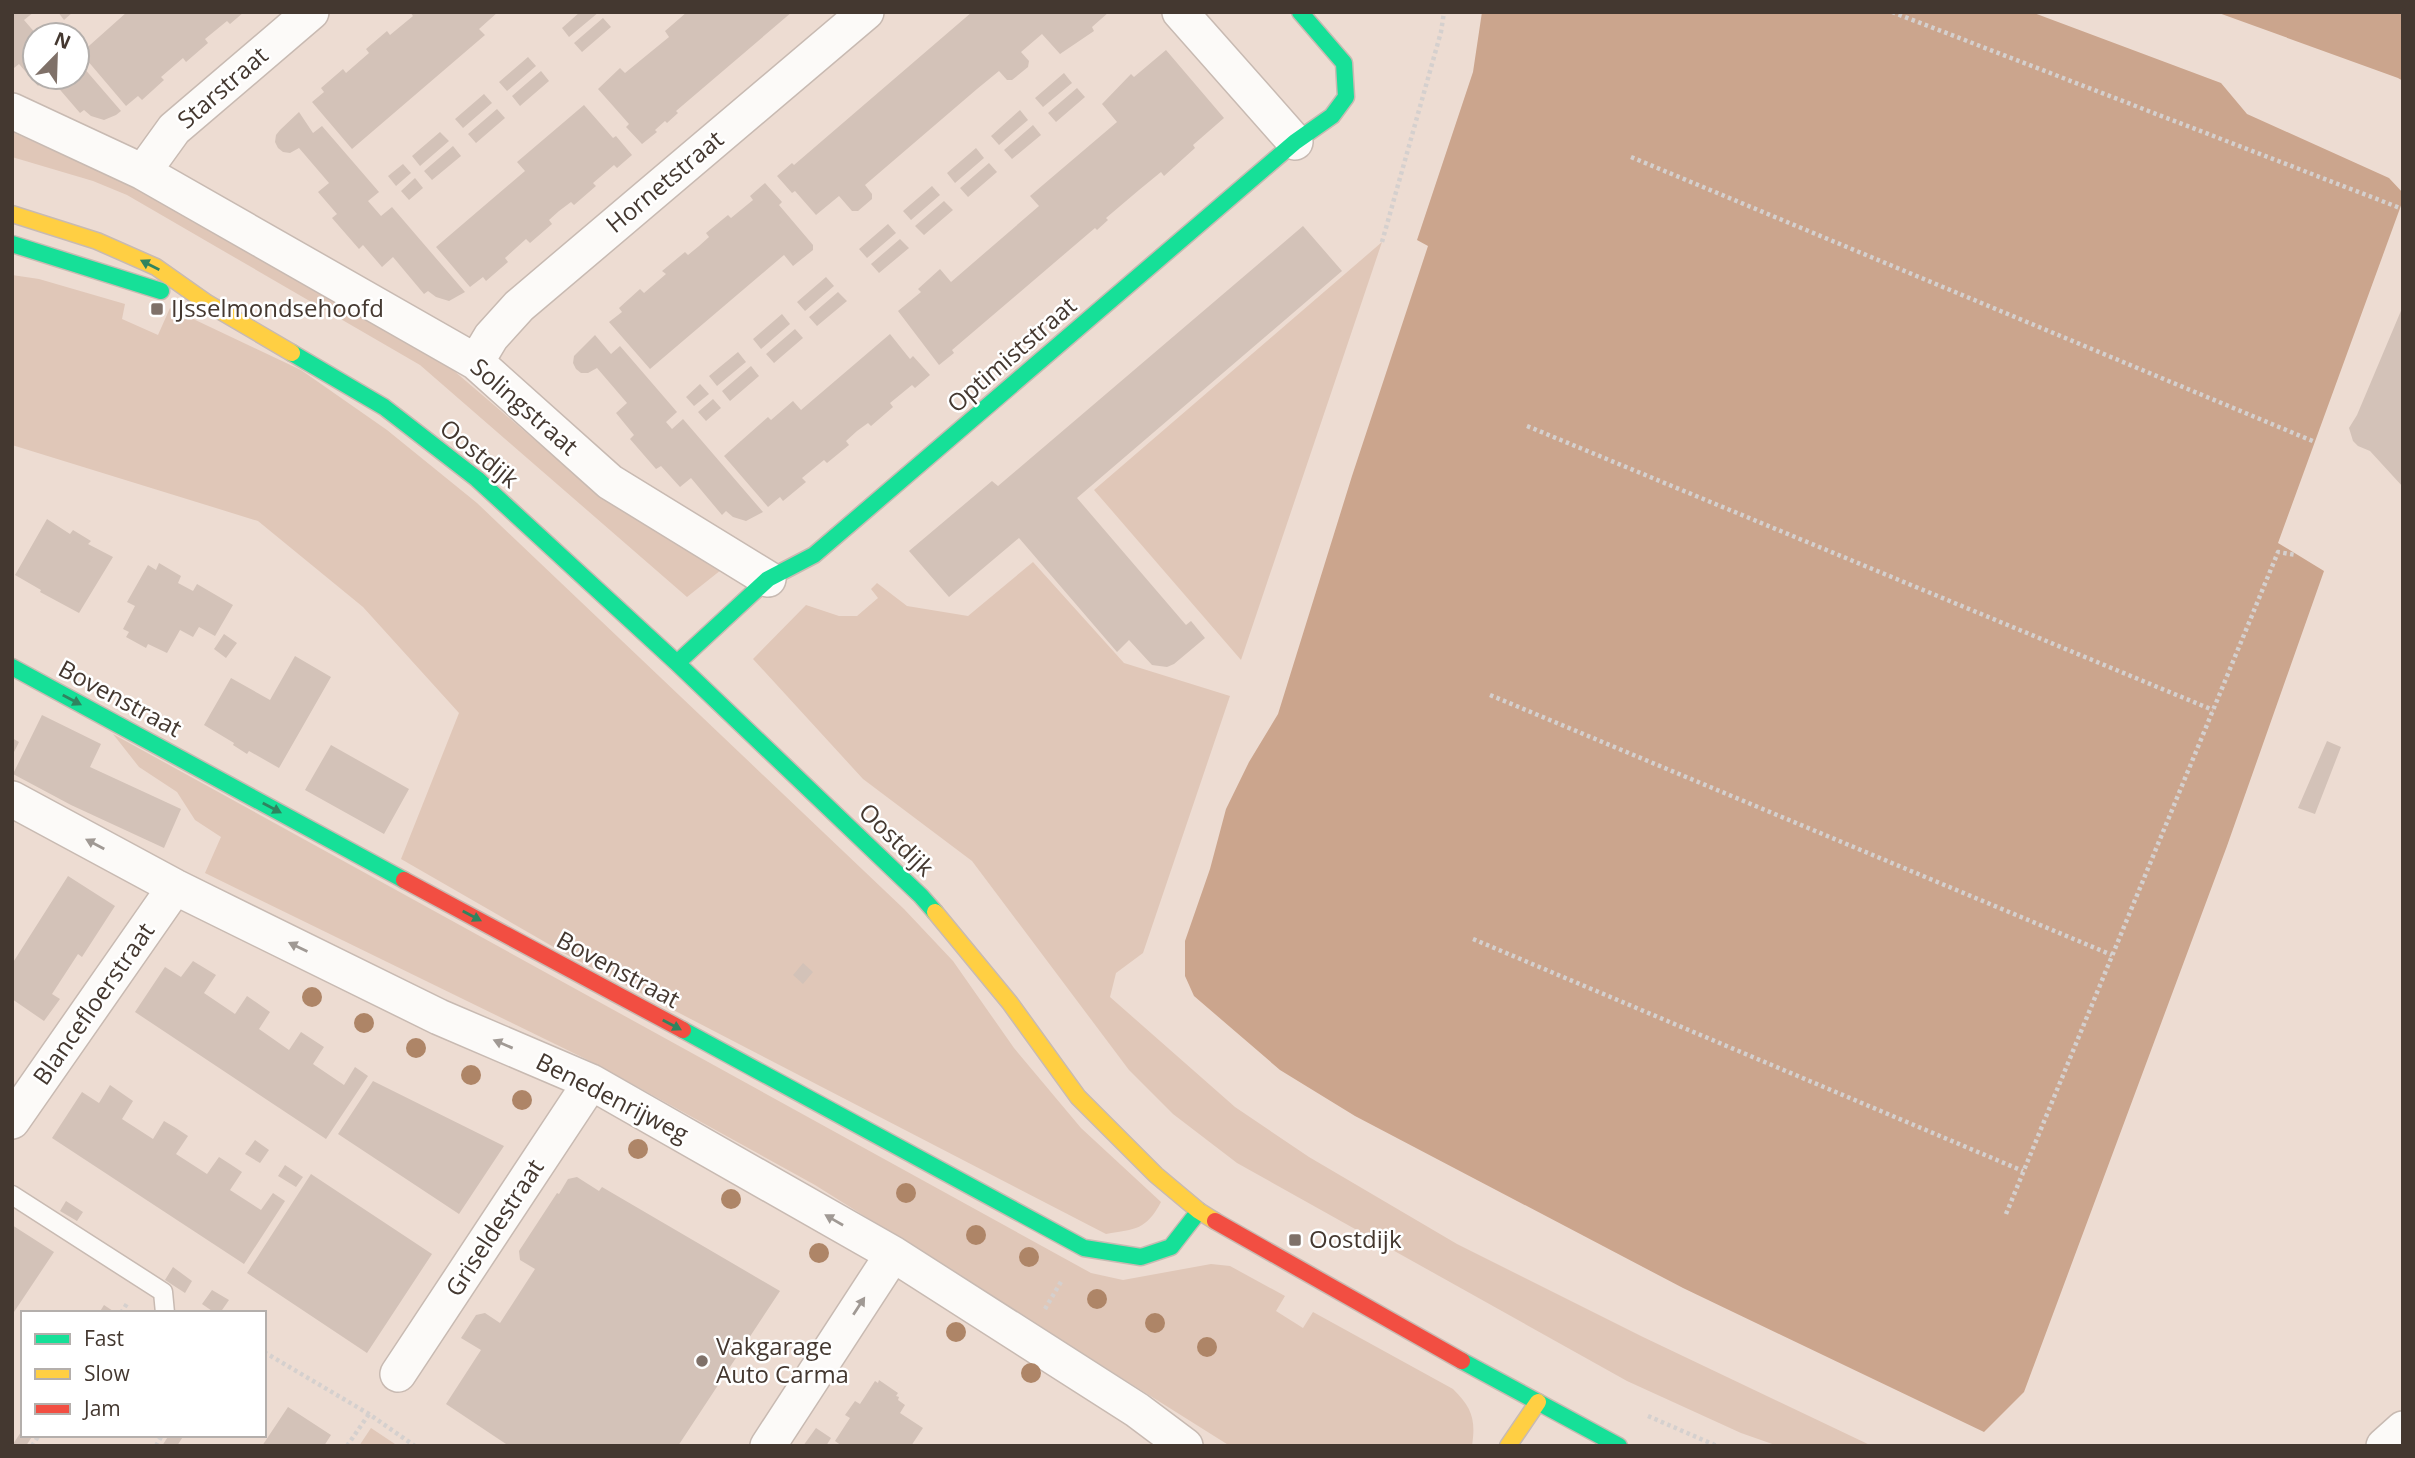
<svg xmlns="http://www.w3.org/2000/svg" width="2415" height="1458" viewBox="0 0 2415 1458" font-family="'Open Sans',sans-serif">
<rect width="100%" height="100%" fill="#eddcd2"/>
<path fill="#e0c7b8" d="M12,132l124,56 303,170 159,136 123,76 -34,27 -267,-232 -293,-170 -34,-14 -81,-24z
M1382,242l-141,418 -147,-170z
M12,275l27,4 86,25 -3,15 36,16 12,-27 131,62 86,60 90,73 427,406 49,52 61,87 67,80 80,74c-15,28 -25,27 -55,32l-535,-277 -170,-98 58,-146 -96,-106 -105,-86 -246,-76z
M1033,562l91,101 106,33 -87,257 -27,20 -6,24 125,110 74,50 148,87 186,93 229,109h-94l-37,-13 -114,-52 -390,-218 -64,-49 -44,-44 -157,-209 -109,-82 -110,-120 53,-54 33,11h18l21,-18 -7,-9 6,-6 30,23 61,10z
M113,734l978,539 32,7 88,-16 19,2 55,30 -9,15 27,17 10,-16 140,77c19,19 23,30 19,57h-242l-415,-261 -219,-121 -391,-191 16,-36 -26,-17 -18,-28 -38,-25z
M371,1428l27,18h-39z"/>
<path fill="#cba58d" d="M1482,12h549l190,71 26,31 142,64 14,15v7l-125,343 46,28 -97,275 -203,546 -40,40 -301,-144 -328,-172 -75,-46 -86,-74 -9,-20v-35l25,-72 16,-60 23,-47 29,-48 74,-238 76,-230 -11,-6 56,-168z
M2216,12h187v69l-5,-3z"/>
<path fill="#d3c2b8" d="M12,12h22l-10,8 13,15h-2v42h13l-10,9 -19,-22 -5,4 -2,-2z
M58,12h15l-9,8z
M127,12h117l-14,12 -3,-3 -22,18 3,4 -22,19 -3,-4 -22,19 3,3 -22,20 -4,-4 -12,10 -45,-53z
M410,12h88l-19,17 6,6 -133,114 -40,-47 12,-10 -3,-4 22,-19 3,4 23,-20 -3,-4 21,-18 3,4 23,-19z
M580,12h19l-30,25 -7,-9z
M687,12h105l-116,99 2,2 -11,10 -2,-2 -10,9 2,2 -15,12 -16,-17 3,-3 -31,-35 22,-21 5,5 44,-36 -4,-6z
M972,12h137l-17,15 2,4 -34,23 -18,-20 -21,18 8,9 -1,6 -16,13h-5l-8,-9 -22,18 -112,96 7,9v5l-14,12h-6l-13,-15 -23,19 -21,-24 -3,2 -15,-17 15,-13 2,2z
M603,18l8,9 -29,25 -8,-9z
M48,26l8,9h-19z
M1166,50l58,68 -31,27 2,3 -31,28 -3,-4 -22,18 -33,28 2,2 -11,10 -2,-2 -143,122 2,3 -15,12 -41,-54 23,-19 -3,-3 22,-20 11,13 88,-76 -9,-10 87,-74 -15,-18 29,-30 3,3z
M528,57l8,9 -29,25 -8,-9z
M77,60l44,51 -5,4 -12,5 -13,-4 -7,-6 -4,3 -31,-36h28z
M541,71l8,10 -29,25 -8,-10z
M1064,73l8,10 -29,24 -8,-9z
M1077,88l8,9 -29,25 -8,-9z
M484,94l8,9 -29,25 -8,-9z
M584,105l29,33 3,-2 16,19 -15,13 -3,-3 -21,18 3,3 -22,19 -3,-3 -12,9 -10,9 3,4 -22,19 -4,-4 -21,19 3,4 -22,19 -3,-4 -13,10 -34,-40 89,-76 -8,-9z
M497,109l8,9 -29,25 -8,-9z
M1020,110l8,10 -29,25 -8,-9z
M299,112l14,21 9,-7 57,66 -11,9 13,15 11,-9 73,85 -16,9 -13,-4 -8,-6 -4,3 -31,-37 -11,10 -19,-22 -4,4 -27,-31 5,-4 -19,-22 11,-9 -30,-35 -9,5 -7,-1 -5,-4 -3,-6 1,-7 4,-5z
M1033,125l8,10 -29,24 -8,-9z
M440,132l9,9 -29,25 -8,-10z
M453,146l8,10 -29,24 -8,-9z
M976,148l8,10 -29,25 -8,-10z
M989,163l8,9 -29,25 -8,-9z
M403,164l8,9 -15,13 -8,-10z
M415,178l8,10 -14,12 -8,-9z
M765,183l17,19 -3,3 34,40v5l-20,16 -9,-11 -134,114 -41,-47 13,-10 -3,-4 21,-19 4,4 22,-19 -4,-3 23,-19 3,3 11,-9 10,-9 -3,-4 22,-18 3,3 22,-18 -3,-4z
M932,186l8,9 -29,25 -8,-9z
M944,201l9,9 -29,25 -9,-9z
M888,224l8,9 -29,25 -8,-9z
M1303,226l39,45 -265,227 109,127 5,-4 14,17 -31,26 -7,3 -15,-2 -23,-25 -12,12 -98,-114 -70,59 -40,-46 83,-70 6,5z
M900,239l9,9 -30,25 -8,-9z
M826,277l8,9 -29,25 -8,-9z
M838,292l9,9 -30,25 -8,-9z
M2403,306v181l-33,-36 -12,-5 -5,-5 -4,-13 8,-13z
M782,314l8,10 -29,25 -8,-10z
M795,329l8,9 -29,25 -8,-9z
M890,334l20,25 3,-3 17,19 -15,13 -3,-3 -22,18 3,4 -22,19 -3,-3 -11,8 -11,10 3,4 -22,18 -3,-3 -22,18 4,4 -23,19 -3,-4 -12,10 -44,-51 44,-39 3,3 22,-19 8,9z
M595,335l16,19 9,-8 57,66 -11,10 6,7 11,-10 80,93 -17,9 -13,-4 -7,-6 -4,4 -31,-37 -11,9 -19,-21 -5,3 -26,-30 4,-4 -18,-22 11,-10 -30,-35 -9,5h-7l-5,-4 -3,-6 1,-7z
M738,352l8,10 -29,24 -8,-10z
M751,366l8,10 -29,25 -8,-10z
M700,384l9,10 -15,12 -8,-9z
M713,399l8,9 -15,13 -8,-9z
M47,519l23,15 3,-4 18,11 -3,3 25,13 -34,56 -39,-21 1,-2 -26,-15z
M159,563l22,13 -3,7 15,8 4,-7 36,21 -18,31 -16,-9 -6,10 -13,-7 -13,23 -19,-9 -2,4 -20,-11 3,-5 -6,-3 12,-23 -8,-4 21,-37 8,5z
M224,634l13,9 -11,15 -12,-9z
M295,656l36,21 -52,91 -30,-17 -2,3 -14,-9 1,-2 -30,-18 27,-47 39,22z
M42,715l59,29 -11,23 91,42 -17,39 -93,-43 -58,-31z
M12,738l7,4 -7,14z
M2327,741l14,6 -26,67 -17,-6z
M331,745l78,44 -25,45 -79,-44z
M68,876l47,30 -33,51 -4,-3 -26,40 8,5 -16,22 -32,-22v-35z
M193,961l23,14 -12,18 31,21 12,-18 23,16 -11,17 30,21 12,-18 23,15 -11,17 31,21 11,-18 13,9 -42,63 -191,-127 30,-45 16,10z
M803,963l10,9 -10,12 -10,-9z
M373,1081l131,65 -45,68 -121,-80z
M110,1085l23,16 -11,18 31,20 11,-18 12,7 12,8 -12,18 31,20 12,-17 11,7 12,8 -12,18 31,20 12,-17 12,8 -41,63 -192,-126 30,-46 17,11z
M255,1140l14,10 -9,13 -15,-9z
M285,1165l18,12 -7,10 -18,-11z
M311,1174l121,80 -65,99 -120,-80z
M577,1177l22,14 3,-4 178,104 -102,155h-169l-63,-42 35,-54 -20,-12 15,-23 9,-2 15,10 35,-54 -15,-9 -1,-9 38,-58 2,1 9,-15z
M66,1201l17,11 -6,9 -17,-10z
M12,1225l42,27 -42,63z
M173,1267l19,14 -7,12 -20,-13z
M212,1290l17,10 -9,13h-5l-13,-9z
M104,1305l12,8h-17z
M879,1380l19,13 -2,3 3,1 -1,3 7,5 -5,8 23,15 -12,18h-69l-7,-5 15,-23 -5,-3 10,-14 5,3 15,-23 3,2z
M288,1407l43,28 -7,11h-62z
M816,1428l15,10 -5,8h-23z
M23,1429v6h10l-7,11h-10l-3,-2z
M169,1435h15l-7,11h-15z"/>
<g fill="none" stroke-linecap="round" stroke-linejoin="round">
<g stroke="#c8bab2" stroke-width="21">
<path id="lane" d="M12,1195l151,97 2,21"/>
</g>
<g stroke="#c8bab2" stroke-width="38">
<path id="street" d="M1180,12l115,130
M12,111l131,61 333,190 134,120 158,97
M143,172l31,-43 137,-117
M476,362l15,-25 28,-31 347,-294
M12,799l163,88 264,130 152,65 302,172 244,156 48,36
M12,1121l163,-234
M398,1374l193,-292
M768,1446l125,-192
M2384,1446l19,-17"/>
</g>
<g stroke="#c8bab2" stroke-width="19">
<path id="fast" d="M12,244l149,47
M292,353l92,54 93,72 200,184 244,233 14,16
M677,663l91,-84 46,-24 481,-413 37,-26 14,-19 -2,-34 -44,-51
M12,667l392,213
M683,1030l401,218 57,9 30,-10 28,-36
M1462,1361l157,85"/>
</g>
<g stroke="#c8bab2" stroke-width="19">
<path id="slow" d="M12,214l85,27 59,26 51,36 85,50
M935,912l75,91 68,94 78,78 43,36 16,10
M1508,1446l30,-44"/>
</g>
<g stroke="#c8bab2" stroke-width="19">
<path id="jam" d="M404,880l279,150
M1215,1221l247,140"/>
</g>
<path stroke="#d5d0ce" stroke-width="4.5" stroke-dasharray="3.5 3.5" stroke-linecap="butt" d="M1892,12l508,196
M1631,157l684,285
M1382,242l59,-210 3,-20
M1527,426l686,284
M1490,695l622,260
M1473,939l550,232
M2006,1214l272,-662 18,3
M1045,1309l17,-29
M121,1313l7,-11
M264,1352l105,62 46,32
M1648,1416l69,30
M32,1446l7,-11
M156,1446l6,-11
M347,1446l22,-32"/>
<use href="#lane" stroke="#fcfaf8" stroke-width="18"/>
<use href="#street" stroke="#fcfaf8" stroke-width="35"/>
<use href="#fast" stroke="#16e098" stroke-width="16"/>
<use href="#slow" stroke="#ffcf43" stroke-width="16"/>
<use href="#jam" stroke="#f24e42" stroke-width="16"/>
</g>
<g fill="#ae8567">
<circle cx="312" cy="997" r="10"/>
<circle cx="364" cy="1023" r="10"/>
<circle cx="416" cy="1048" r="10"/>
<circle cx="471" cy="1075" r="10"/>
<circle cx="522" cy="1100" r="10"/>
<circle cx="638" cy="1149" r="10"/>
<circle cx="906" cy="1193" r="10"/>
<circle cx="731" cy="1199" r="10"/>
<circle cx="976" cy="1235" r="10"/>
<circle cx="819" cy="1253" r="10"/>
<circle cx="1029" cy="1257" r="10"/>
<circle cx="1097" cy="1299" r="10"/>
<circle cx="1155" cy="1323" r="10"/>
<circle cx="956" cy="1332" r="10"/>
<circle cx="1207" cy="1347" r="10"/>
<circle cx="1031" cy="1373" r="10"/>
</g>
<defs><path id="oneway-solid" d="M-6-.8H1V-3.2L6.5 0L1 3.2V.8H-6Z" transform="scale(1.75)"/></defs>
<g fill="#2f845f">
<use href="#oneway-solid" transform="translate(150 265) rotate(-153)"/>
<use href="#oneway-solid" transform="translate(72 700) rotate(28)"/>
<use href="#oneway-solid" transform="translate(272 808) rotate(28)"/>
<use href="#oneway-solid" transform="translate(472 916) rotate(28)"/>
<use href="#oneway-solid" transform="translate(672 1025) rotate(28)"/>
</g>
<g fill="#a09994">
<use href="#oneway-solid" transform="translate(95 844) rotate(-152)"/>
<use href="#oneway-solid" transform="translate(298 947) rotate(-154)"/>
<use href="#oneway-solid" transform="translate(503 1044) rotate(-157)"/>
<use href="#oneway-solid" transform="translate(834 1220) rotate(-150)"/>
<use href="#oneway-solid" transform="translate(859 1306) rotate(-57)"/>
</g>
<g fill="#7f7169" stroke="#fff" stroke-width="2.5">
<rect x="150" y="302" width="14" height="14" rx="3.5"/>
<rect x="1288" y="1233" width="14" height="14" rx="3.5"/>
<circle cx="702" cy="1361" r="7"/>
</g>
<g text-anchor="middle" stroke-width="5" stroke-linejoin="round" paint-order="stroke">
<g font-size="24" fill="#443830" stroke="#fff">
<text transform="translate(223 88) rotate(-41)" y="8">Starstraat</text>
<text transform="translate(665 182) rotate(-40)" y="8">Hornetstraat</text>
<text transform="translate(1012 355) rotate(-41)" y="8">Optimiststraat</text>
<text transform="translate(524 407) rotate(41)" y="8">Solingstraat</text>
<text transform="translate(479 454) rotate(39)" y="8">Oostdijk</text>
<text transform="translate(120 699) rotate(28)" y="8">Bovenstraat</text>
<text transform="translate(896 840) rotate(44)" y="8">Oostdijk</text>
<text transform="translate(618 970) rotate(28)" y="8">Bovenstraat</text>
<text transform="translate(94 1004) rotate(-55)" y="8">Blancefloerstraat</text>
<text transform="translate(612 1098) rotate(27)" y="8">Benedenrijweg</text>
<text transform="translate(495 1228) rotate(-57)" y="8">Griseldestraat</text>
</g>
<g font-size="24" fill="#443830" stroke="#fff" text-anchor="start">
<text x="171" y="317">IJsselmondsehoofd</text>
<text x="1309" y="1248">Oostdijk</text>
<text x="716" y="1355">Vakgarage<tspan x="716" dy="28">Auto Carma</tspan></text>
</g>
</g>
<rect width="2415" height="1458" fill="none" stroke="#443830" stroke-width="28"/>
<rect x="21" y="1311" width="245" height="126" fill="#ffffff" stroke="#b4afac" stroke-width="2"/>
<rect x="35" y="1334" width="35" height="10" fill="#16e098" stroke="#b4afac" stroke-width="2"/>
<text x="84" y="1346" font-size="21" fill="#443830">Fast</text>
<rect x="35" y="1369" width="35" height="10" fill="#ffcf43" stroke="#b4afac" stroke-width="2"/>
<text x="84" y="1381" font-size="21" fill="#443830">Slow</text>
<rect x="35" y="1404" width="35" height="10" fill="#f24e42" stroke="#b4afac" stroke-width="2"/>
<text x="84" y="1416" font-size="21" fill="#443830">Jam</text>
<g transform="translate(56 56) rotate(23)"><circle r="33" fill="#ffffff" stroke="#b4afac" stroke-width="2"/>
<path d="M0-5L12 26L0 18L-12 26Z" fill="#7f7169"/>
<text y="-10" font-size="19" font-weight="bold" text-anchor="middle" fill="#443830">N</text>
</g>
</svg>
